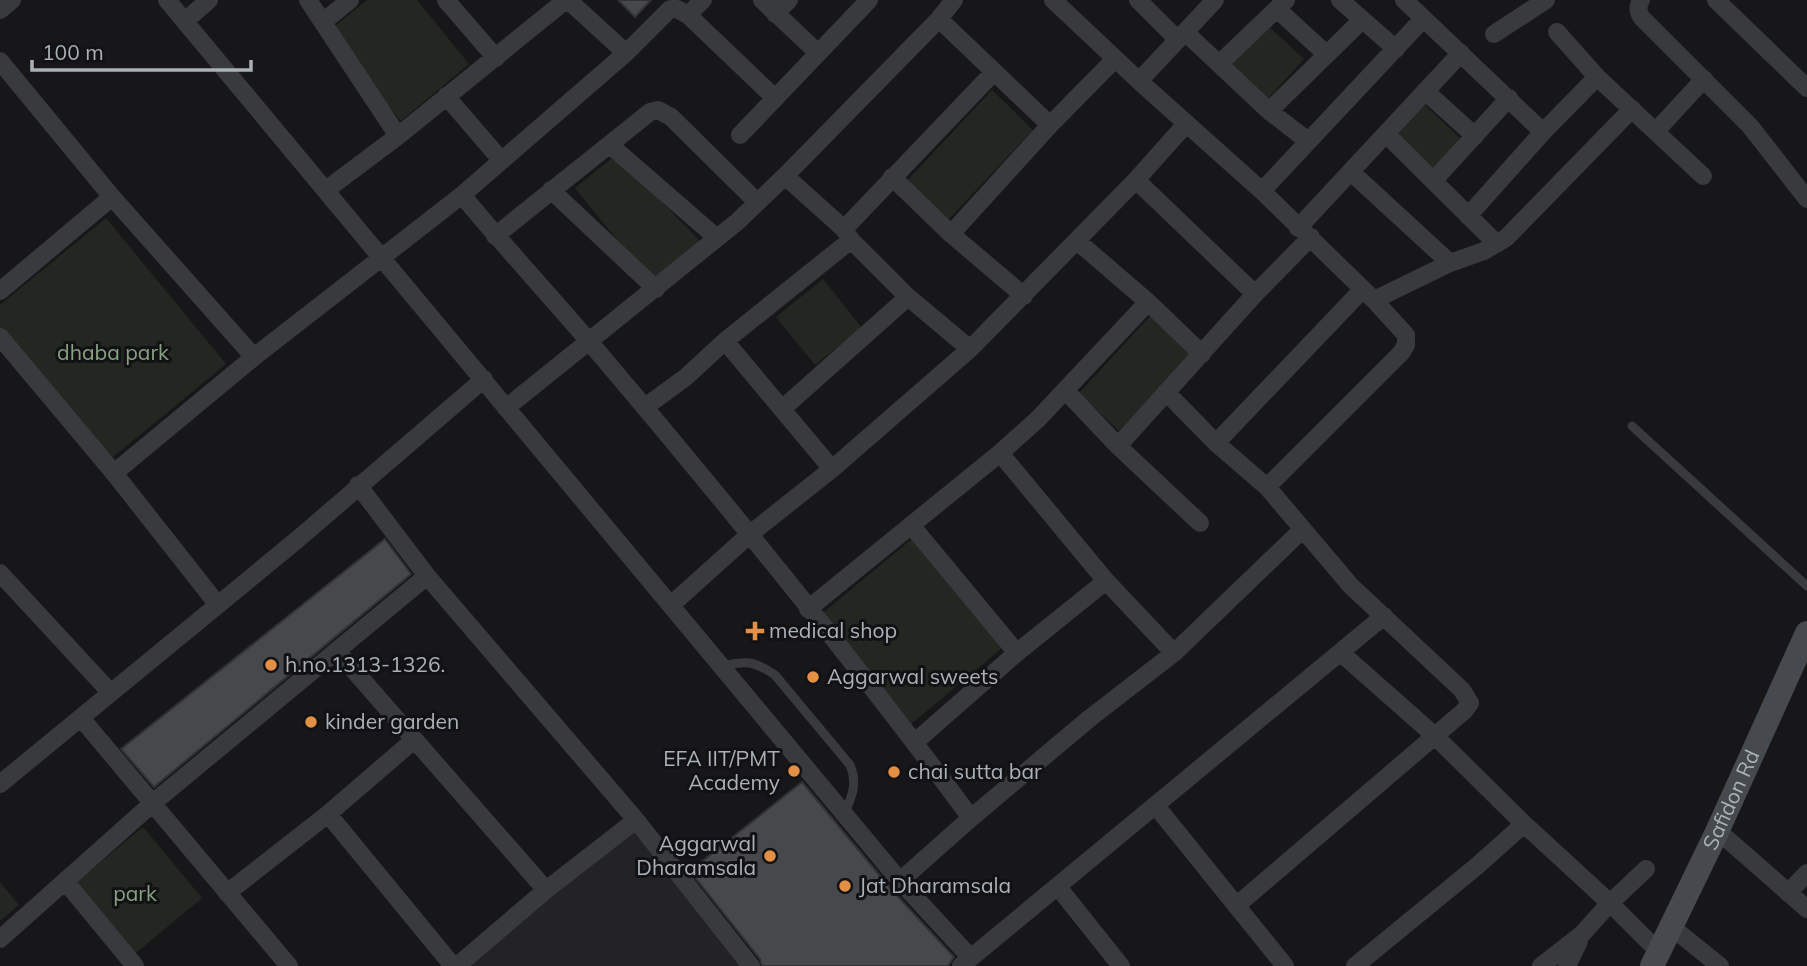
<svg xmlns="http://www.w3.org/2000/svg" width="1807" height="966" viewBox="0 0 1807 966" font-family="Mulish,sans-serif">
<rect width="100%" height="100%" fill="#171719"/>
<path fill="#232326" d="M636,825l107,141h-280z"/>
<path fill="#222821" d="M367,0h50l52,64 -68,57 -73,-89z
M1265,23l39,36 -40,44 -39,-36z
M992,90l41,40 -86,91 -41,-39z
M1425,105l39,37 -35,37 -39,-36z
M616,155l87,89 -50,40 -78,-96z
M106,218l120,146 -124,102 -102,-124v-37z
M823,279l39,49 -47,37 -39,-48z
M1153,313l41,38 -75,80 -40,-38z
M913,538l90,109 -100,84 -91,-109z
M143,827l59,71 -77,64 -59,-71z
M0,882l19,23 -19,16z"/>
<path fill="#46484c" stroke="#313235" stroke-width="2" d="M618,0h33l-16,17z
M385,539l26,35 -257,213 -33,-38z
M802,782l89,107 63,68 -6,9h-186l-2,-7 -70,-88z"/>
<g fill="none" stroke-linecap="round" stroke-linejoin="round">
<path stroke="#383a3d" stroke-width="9" d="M1632,426l175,160
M721,666c26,-5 32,-6 54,9l75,90c8,18 2,32 -6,49"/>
<path stroke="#383a3d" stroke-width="18" d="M167,0l733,881 71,77
M308,0l90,136
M446,0l50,58
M568,0l58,53
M762,0l56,53
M1053,0l86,81 123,110 112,109 32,35v10l-5,8 -134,134
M1138,0l40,40
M1340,0l56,49
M1404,0l139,132
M1641,0c-4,7 -3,12 1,18l108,108 57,73
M1716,0l91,88
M1277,9l48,44
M0,10l12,-10
M775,14l14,-14
M688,15l15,-15
M939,19l111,106
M185,21l24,-21
M324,21l26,-21
M1185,32l84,79 39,30
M1557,32l40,45 106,99
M1494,34l52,-34
M0,61l112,136 142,160
M1220,63l66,-63
M1139,81l76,-81
M1425,91l50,45
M446,96l55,64
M1269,111l93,-91
M1656,131l48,-52
M1386,134l111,110
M740,135l129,-135
M610,145l107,93
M1351,172l99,91
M785,176l59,53 7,11 57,57 62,52
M892,177l59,57 73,62
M1136,180l119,114
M1434,180l75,-82
M326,190l72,-54 168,-136
M551,190l105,99
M1262,191l161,-172
M462,195c46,56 95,108 142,164 126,149 250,301 367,459
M1468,216l75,-84 54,-55
M1298,228l163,-175
M844,229l150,-157
M951,234l99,-109 65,-66
M495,236l155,-124 8,-2 13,7 86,85
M1077,241l71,61 54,52
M0,291l112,-94
M1374,300l76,-37 34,-12 22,-13 126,-129
M0,337l114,136 104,132
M725,341l107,128
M1065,390l53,56 82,77
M1166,392l50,51 51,44 84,99 111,104 8,13 -6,8 -228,195
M645,407l41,-30 39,-36 126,-101
M506,408l231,-186 48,-46 154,-157 15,-19
M782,409l126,-112
M1216,443l147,-154
M1118,446l137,-152 56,-57
M1000,453l106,128 68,72
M114,473l140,-116 208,-162 164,-142 44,-44h7l11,6 87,83
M358,485l69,91 209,244 115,146
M911,525l106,128
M0,573l111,120
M671,605l79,-71 82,-65 138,-120 166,-169 50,-56
M808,609l192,-156 38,-34 110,-117
M337,651l209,239
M1341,653l94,83 89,88 86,79 49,49
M81,718l208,248
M915,742l104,-91 87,-70
M0,784l298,-245 186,-160
M1156,806l129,160
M328,814l125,152
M1726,838l81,71
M65,881l70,85
M900,881l71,-63 119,-100 84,-65 128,-123
M1058,887l63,79
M227,893l101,-79 86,-74
M1788,893l19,-20
M1679,933l41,33
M0,939l154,-137 273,-226
M457,966l89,-76 90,-70
M961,966l423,-350
M1355,966l122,-100 47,-42
M1541,966l41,-32 28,-31 36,-34
M1567,966l12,-25"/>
<path stroke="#46494d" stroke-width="24" id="s1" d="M1652,966l64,-132 91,-201"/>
</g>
<g fill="#e49044" stroke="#121214" stroke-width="2.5">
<path d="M751.5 620.5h7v7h7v7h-7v7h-7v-7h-7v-7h7z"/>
<circle cx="271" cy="665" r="7"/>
<circle cx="813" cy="677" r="7"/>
<circle cx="311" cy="722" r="7"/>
<circle cx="794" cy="771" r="7"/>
<circle cx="894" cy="772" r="7"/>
<circle cx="770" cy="856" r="7"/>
<circle cx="845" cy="886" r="7"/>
</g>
<g text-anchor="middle" stroke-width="6" stroke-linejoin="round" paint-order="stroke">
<g font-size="21" fill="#87a183" stroke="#121214">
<text x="113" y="360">dhaba park</text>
<text x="135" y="901">park</text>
</g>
<g font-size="21" fill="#aab1b8" stroke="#121214" text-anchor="start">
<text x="769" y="638">medical shop</text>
<text x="285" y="672">h.no.1313-1326.</text>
<text x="827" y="684">Aggarwal sweets</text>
<text x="325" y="729">kinder garden</text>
<text x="780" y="766" text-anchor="end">EFA IIT/PMT<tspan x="780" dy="24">Academy</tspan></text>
<text x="908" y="779">chai sutta bar</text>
<text x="756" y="851" text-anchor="end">Aggarwal<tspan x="756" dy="24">Dharamsala</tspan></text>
<text x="859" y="893">Jat Dharamsala</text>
</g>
<g font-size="21" fill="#aab1b8" stroke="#121214">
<text dy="7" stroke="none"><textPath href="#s1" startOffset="184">Safidon Rd</textPath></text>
</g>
</g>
<path d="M32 60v10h219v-10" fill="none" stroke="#aab1b8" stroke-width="3.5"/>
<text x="42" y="60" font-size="21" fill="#aab1b8" stroke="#121214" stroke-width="5" paint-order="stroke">100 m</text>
</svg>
